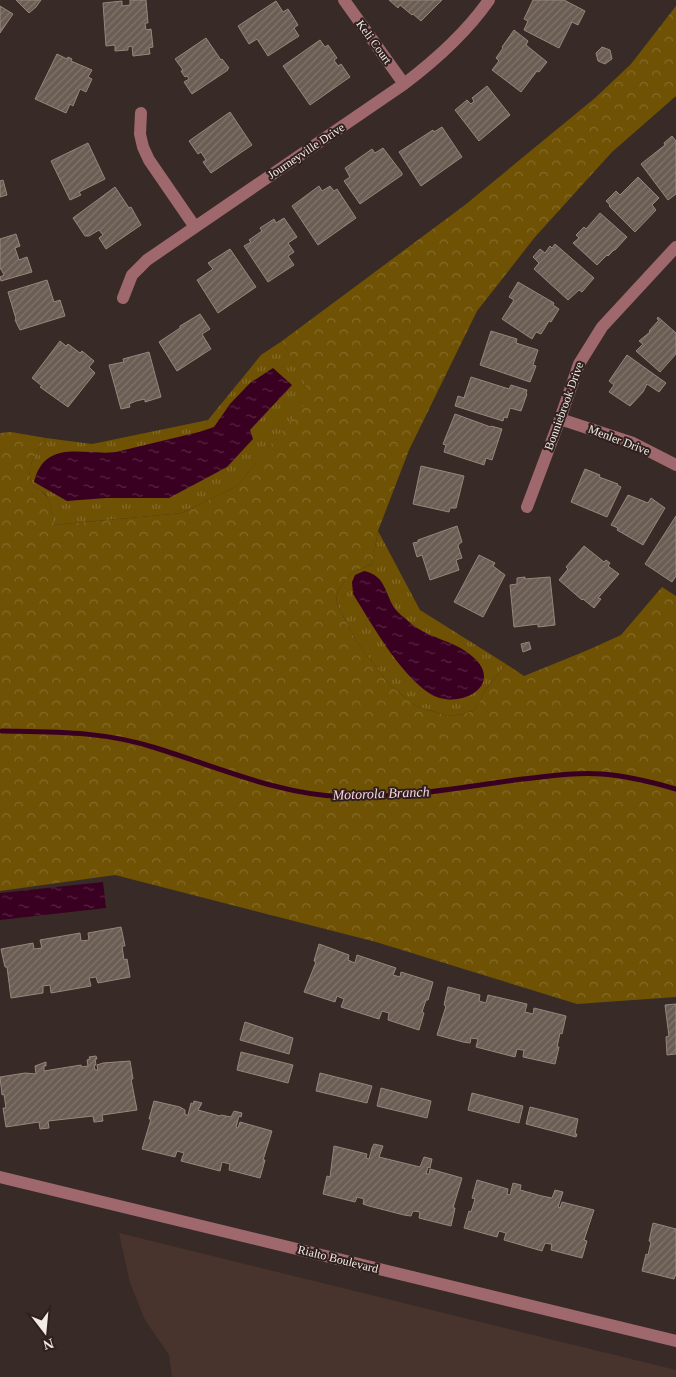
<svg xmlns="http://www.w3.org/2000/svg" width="676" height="1377" viewBox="0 0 676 1377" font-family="Georgia,serif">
<defs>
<pattern id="grass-tufts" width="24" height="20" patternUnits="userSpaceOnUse" patternTransform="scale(1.25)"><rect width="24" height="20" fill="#6f5204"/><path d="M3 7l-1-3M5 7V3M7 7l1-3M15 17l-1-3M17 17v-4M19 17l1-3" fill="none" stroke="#846b29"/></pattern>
<pattern id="forest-crowns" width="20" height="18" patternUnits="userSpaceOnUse" patternTransform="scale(1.25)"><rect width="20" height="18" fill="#6f5204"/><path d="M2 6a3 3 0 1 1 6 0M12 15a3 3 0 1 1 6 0" fill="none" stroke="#846b29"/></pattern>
<pattern id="water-ripples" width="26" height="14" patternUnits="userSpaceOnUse" patternTransform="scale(1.25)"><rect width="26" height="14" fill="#3a0022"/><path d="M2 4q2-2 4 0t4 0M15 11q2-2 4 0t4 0" fill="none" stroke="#572542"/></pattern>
<pattern id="building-hatch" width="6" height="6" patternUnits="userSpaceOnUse" patternTransform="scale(1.25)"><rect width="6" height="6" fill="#6a5d53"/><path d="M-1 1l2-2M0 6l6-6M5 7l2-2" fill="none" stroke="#80746c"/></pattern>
</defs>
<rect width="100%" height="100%" fill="#382a26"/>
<path fill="#48332d" d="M119,1233l557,137v7h-504l-3,-22 -24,-35 -15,-37z"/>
<path fill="url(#grass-tufts)" d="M282,341l30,55 -75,90 -55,27 -129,12c-1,-9 -2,-23 -8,-31 -3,-4 -9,-5 -12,-9 -10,-16 5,-35 13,-47l46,6 116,-24 53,-65z
M378,531l42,79 86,54 -22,28 -5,11 -6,8 -10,3 -16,2 -31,-10 -27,-22 -33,-43 -20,-39 2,-12 15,-18 19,-8z"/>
<path fill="url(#forest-crowns)" d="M676,6v90l-64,56 -77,85 -58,74 -68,139 -31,81 -6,33 -19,8 -15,18 -2,12 20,39 33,43 27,22 31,10 16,-2 10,-3 6,-8 5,-11 22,-28 18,12 64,-26 33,-15 41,-48 14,9v401l-99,7 -201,-62 -261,-67 -115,16v-458l11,-1 35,6c-8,12 -23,31 -13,47 3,4 9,5 12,10 7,7 6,21 9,30l128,-12 55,-27 74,-90 -29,-55 183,-136 130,-107 36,-34z"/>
<path fill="url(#water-ripples)" d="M273,368l19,17 -42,45 3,9 -26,28 -58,31h-63l-39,3 -33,-19c11,-44 50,-26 82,-30l83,-20 15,-5 16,-23 20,-21z
M364,571c23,5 20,23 32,39 3,4 8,7 11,10 18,18 48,20 66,37 33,29 -16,55 -44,36 -30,-20 -56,-67 -76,-99l-1,-12 3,-7z
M103,882l3,26 -106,12v-27z"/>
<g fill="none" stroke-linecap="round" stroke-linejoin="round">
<path stroke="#3a0022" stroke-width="5" d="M2,731c54,1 101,0 154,17 62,19 123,47 190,49 56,1 113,-9 169,-17 29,-3 58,-8 87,-6 25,2 50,8 74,15"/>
</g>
<path fill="url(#building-hatch)" stroke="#95877c" d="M16,0h25l-5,7 -7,6z
M130,0h16l2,23h-3l1,7 5,-1 2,18 -4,1 1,6 -17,2 -1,-10 -4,1v3l-13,1v-6l-9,1 -3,-43 19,-2v5l8,-1z
M389,0h53l-21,21 -8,-7 -1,1 -12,-10 -2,3z
M533,0h31l21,11 -7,14 -6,-3 -13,26 -35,-18 4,-9 -4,-2z
M276,1l7,11 5,-3 10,16 -4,3 5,8 -31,20 -11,-17 -8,5 -11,-18z
M0,6l13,8 -13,19z
M514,30l14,11 -2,4 21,17 -8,10 -2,-1 -16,21 -29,-22 7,-9 -3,-3 7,-10 -1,-1z
M206,38l15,22 1,-1 7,9 -2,1 1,1 -36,24 -8,-12 5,-3 -2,-3 -2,1 -4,-6 2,-1 -8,-11z
M320,40l5,7 3,-2 9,13 -3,2 4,6 3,-2 9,13 -40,28 -27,-39z
M602,47l8,3 2,9 -7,5 -7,-3 -2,-8z
M57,54l10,5 1,-2 4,2 -1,2 21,9 -4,7 4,2 -6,13 -6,-3 -7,17 -3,-2 -4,9 -31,-14z
M487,86l23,29 -31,26 -24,-31 12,-10 4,4 3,-3 -2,-3z
M230,112l22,33 -41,28 -8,-11 3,-2 -5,-8 -3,2 -9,-13z
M442,127l20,30 -41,29 -22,-34 34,-22 1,2z
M672,136l4,5v53l-8,6 -27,-36 24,-19 -1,-2z
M88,143l17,36 -26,13 2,3 -11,5 -19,-39z
M383,148l19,25v2l-42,29 -16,-23 6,-4 -5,-9 27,-19 3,4z
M638,177l21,21 -7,7 4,5 -21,22 -26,-26 1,-1 -4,-4 10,-10 4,4z
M3,180l4,15 -7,2v-16z
M319,186l3,5 8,-5 4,5 3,-2 19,29 -38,27 -26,-39z
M115,187l14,21 2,-1 10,18 -35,24 -7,-11 4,-3 -4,-5 -10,6h-4l-12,-18z
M600,213l27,24 -12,13h-1l-6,6 -1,-1 -10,10 -24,-22 6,-5 -3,-3 8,-8 2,2z
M284,218l13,19 -9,6 6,9 -6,4 6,9 -26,17 -24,-36 7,-4 -2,-2 13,-9 -2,-3 14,-9 2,4z
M16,234l4,12 -5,2 4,12 8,-3 5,15 -31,9 -1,-4 4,-2 -3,-6h-1v-30z
M555,244l39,34 -12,14 -3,-2 -11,10 -34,-31 5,-6 -6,-6 7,-8 5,4 5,-7 2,2z
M230,249l26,38 -38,26 -21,-33 16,-11 -5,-6z
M47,280l7,22 6,-2 5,16 -45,14 -5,-10 1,-1 -8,-27z
M518,282l36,21 -1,2 6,4 -8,13 -2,-1 -8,13 -5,-2 -4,7 -30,-20 12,-19 -5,-3z
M200,314l10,15 -8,5 9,15 -34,22 -18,-29 21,-14v-2z
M658,317l18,16v21l-16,18 -24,-21 7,-7 -4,-3 11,-9 -1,-1 10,-11 -2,-1z
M491,331l26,8 -1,4 22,7 -5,15 3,1 -6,16 -50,-17z
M60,341l6,5 2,-2 12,9 2,-2 12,10 -5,6 6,6 -27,34 -28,-20 2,-1 -10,-8z
M149,352l12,45 -16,5v-3l-9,2 -7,3 1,3 -9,2 -12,-44 15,-3 -1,-3z
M627,355l39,28 -7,9 -12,-8 -4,8 -13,14 -21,-14 5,-7 -5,-4z
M471,377l38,12 2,-4 16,5 -1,3 1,1 -6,17 -11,-3 -3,10 -3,-1 -1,4 -48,-15 3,-10 6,2z
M455,414l33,12 2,1 1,-1 11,3 -10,31 -6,-2 -2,7 -40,-13 2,-7 -3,-1z
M421,466l43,10 -8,32h-6l-1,4 -36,-8z
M585,469l15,6 -1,2 19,7 -1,1 4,2 -14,30 -36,-15z
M628,495l20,8 3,-5 14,10 -22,37 -26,-15 1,-2 -7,-3z
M676,516v60l-4,6 -27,-18z
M457,526l5,16 -3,2 -1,2 4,12 -6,2 3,10 -29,10 -8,-25 -5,2 -4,-14 5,-1v-2z
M584,546l20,16 2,-2 4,3 -2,3 11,8 -21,24 3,1 -7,9 -11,-9 -1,1 -23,-20 9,-11 -2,-2z
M479,555l16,8 -2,3 12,9 -22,42 -29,-15z
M525,577v2l25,-2 5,48 -17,2v-3l-24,3 -4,-42 7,-1v-6z
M529,642l2,7 -8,3 -2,-8z
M121,927l4,19h-3l2,14 3,-1 3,18 -32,6 -2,-6 -7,1 2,8 -40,7 -1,-8 -7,1v7l-32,5 -4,-31h-2l-4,-18 32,-6 1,6 8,-1 -2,-8 40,-7 1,8 8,-1 -1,-7z
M319,944l30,11 -1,5 7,3 2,-8 39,13 -3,7 7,2 1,-5 32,10 -5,18h-2l-4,12 2,1 -5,17 -31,-10 1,-7 -7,-2 -3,8 -38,-12 3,-8 -7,-3 -2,6 -31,-10 12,-30 -2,-1z
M448,987l32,8 -1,6 7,2 2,-8 39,9 -2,8 8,2 1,-6 32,8 -4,18 -2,-1 -3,14h2l-4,17 -32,-7 1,-7h-2l-5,-1 -2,8 -39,-10 2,-8 -7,-1 -1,5 -7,-1 -26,-7 9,-29 -2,-1z
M676,1004v50l-9,1 -1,-18 3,-1 -4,-31z
M245,1022l48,16 -4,16 -49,-14z
M241,1052l52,13 -5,18 -51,-13z
M96,1056l1,3h-2l1,6h-2l1,5h3l-1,-5 6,-2 27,-2 3,18h-2l6,31 -35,5 1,6 -8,1h-1l-1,-6 -45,5 1,7 -9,1 -1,-7 -33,5 -3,-19h3l-2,-14 -2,1 -2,-18 25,-4 11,1 -1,-8 11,-4v4h-2v5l37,-6 1,2 6,-1 -1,-6 3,-1 -1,-2z
M320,1073l52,13 -5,17 -51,-12z
M381,1088l50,13 -4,17 -50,-12z
M472,1093l51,13 -4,17 -51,-13z
M154,1101l26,6 5,3v5h3l3,-12 2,1 1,-3 8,2 -4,7 22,6 1,-1 10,2 3,-6 8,2 -1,4 -2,-1 -3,11 2,1 2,-6 32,9 -9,29h2l-5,18 -31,-8 1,-6 -8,-2 -2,9 -39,-10 3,-8 -7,-2 -2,6 -33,-8 9,-30h-2z
M530,1107l48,12 -3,15h2l-1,3 -50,-13z
M374,1144l9,2 -4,11 41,10 4,-10 8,2 -2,9 -2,-1 -2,7h3l1,-5 32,9 -9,30h2l-4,18 -32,-8 1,-6 -7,-1 -2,5 -7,-1 -35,-9 -6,-2 1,-5 -7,-2 -2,5 -32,-8 4,-18 3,1 4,-31 33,8 -1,4 3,1 3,-11z
M477,1180l31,9 -1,5 3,1 3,-12 8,2 -1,5 22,6 10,2 3,-8 8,2 -5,15 2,1 2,-6 32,8 -10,30 3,1 -5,17 -31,-8 1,-6h-2l-5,-1 -3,8 -38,-11 2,-7 -7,-2 -2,6 -33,-9 5,-17 2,1 4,-13 -3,-1z
M653,1223l23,6v45l-2,5 -32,-8 4,-17 2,1 3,-13 -2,-1z"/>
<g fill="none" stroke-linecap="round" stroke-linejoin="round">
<path stroke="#9f686d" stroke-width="12" d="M344,0l60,84
M141,113l-1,21 3,13 6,13 46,67
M123,298l9,-23 15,-15 257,-176c33,-25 62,-51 85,-84
M560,419l73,24 43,22
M527,507l33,-88 19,-55 23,-37 74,-80
M0,1177l676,164"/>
</g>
<g text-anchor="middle" stroke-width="4" stroke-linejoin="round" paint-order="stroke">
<g font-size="12" fill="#f3e9e6" stroke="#2e201c">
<text transform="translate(374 42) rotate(54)" y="4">Keli Court</text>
<text transform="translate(306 151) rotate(-34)" y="4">Journeyville Drive</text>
<text transform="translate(564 406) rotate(-70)" y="4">Bonniebrook Drive</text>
<text transform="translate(619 440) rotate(21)" y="4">Menler Drive</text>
<text transform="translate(338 1259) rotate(14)" y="4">Rialto Boulevard</text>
</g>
<g font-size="14" font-style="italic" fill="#fcd2e4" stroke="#2e201c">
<text transform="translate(381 793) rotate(-2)" y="5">Motorola Branch</text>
</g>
</g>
<g transform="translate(45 1332) rotate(164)" stroke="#2e201c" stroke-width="4" paint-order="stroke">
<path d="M0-4L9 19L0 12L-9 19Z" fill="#f3e9e6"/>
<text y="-8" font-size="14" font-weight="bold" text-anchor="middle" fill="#f3e9e6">N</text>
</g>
</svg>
